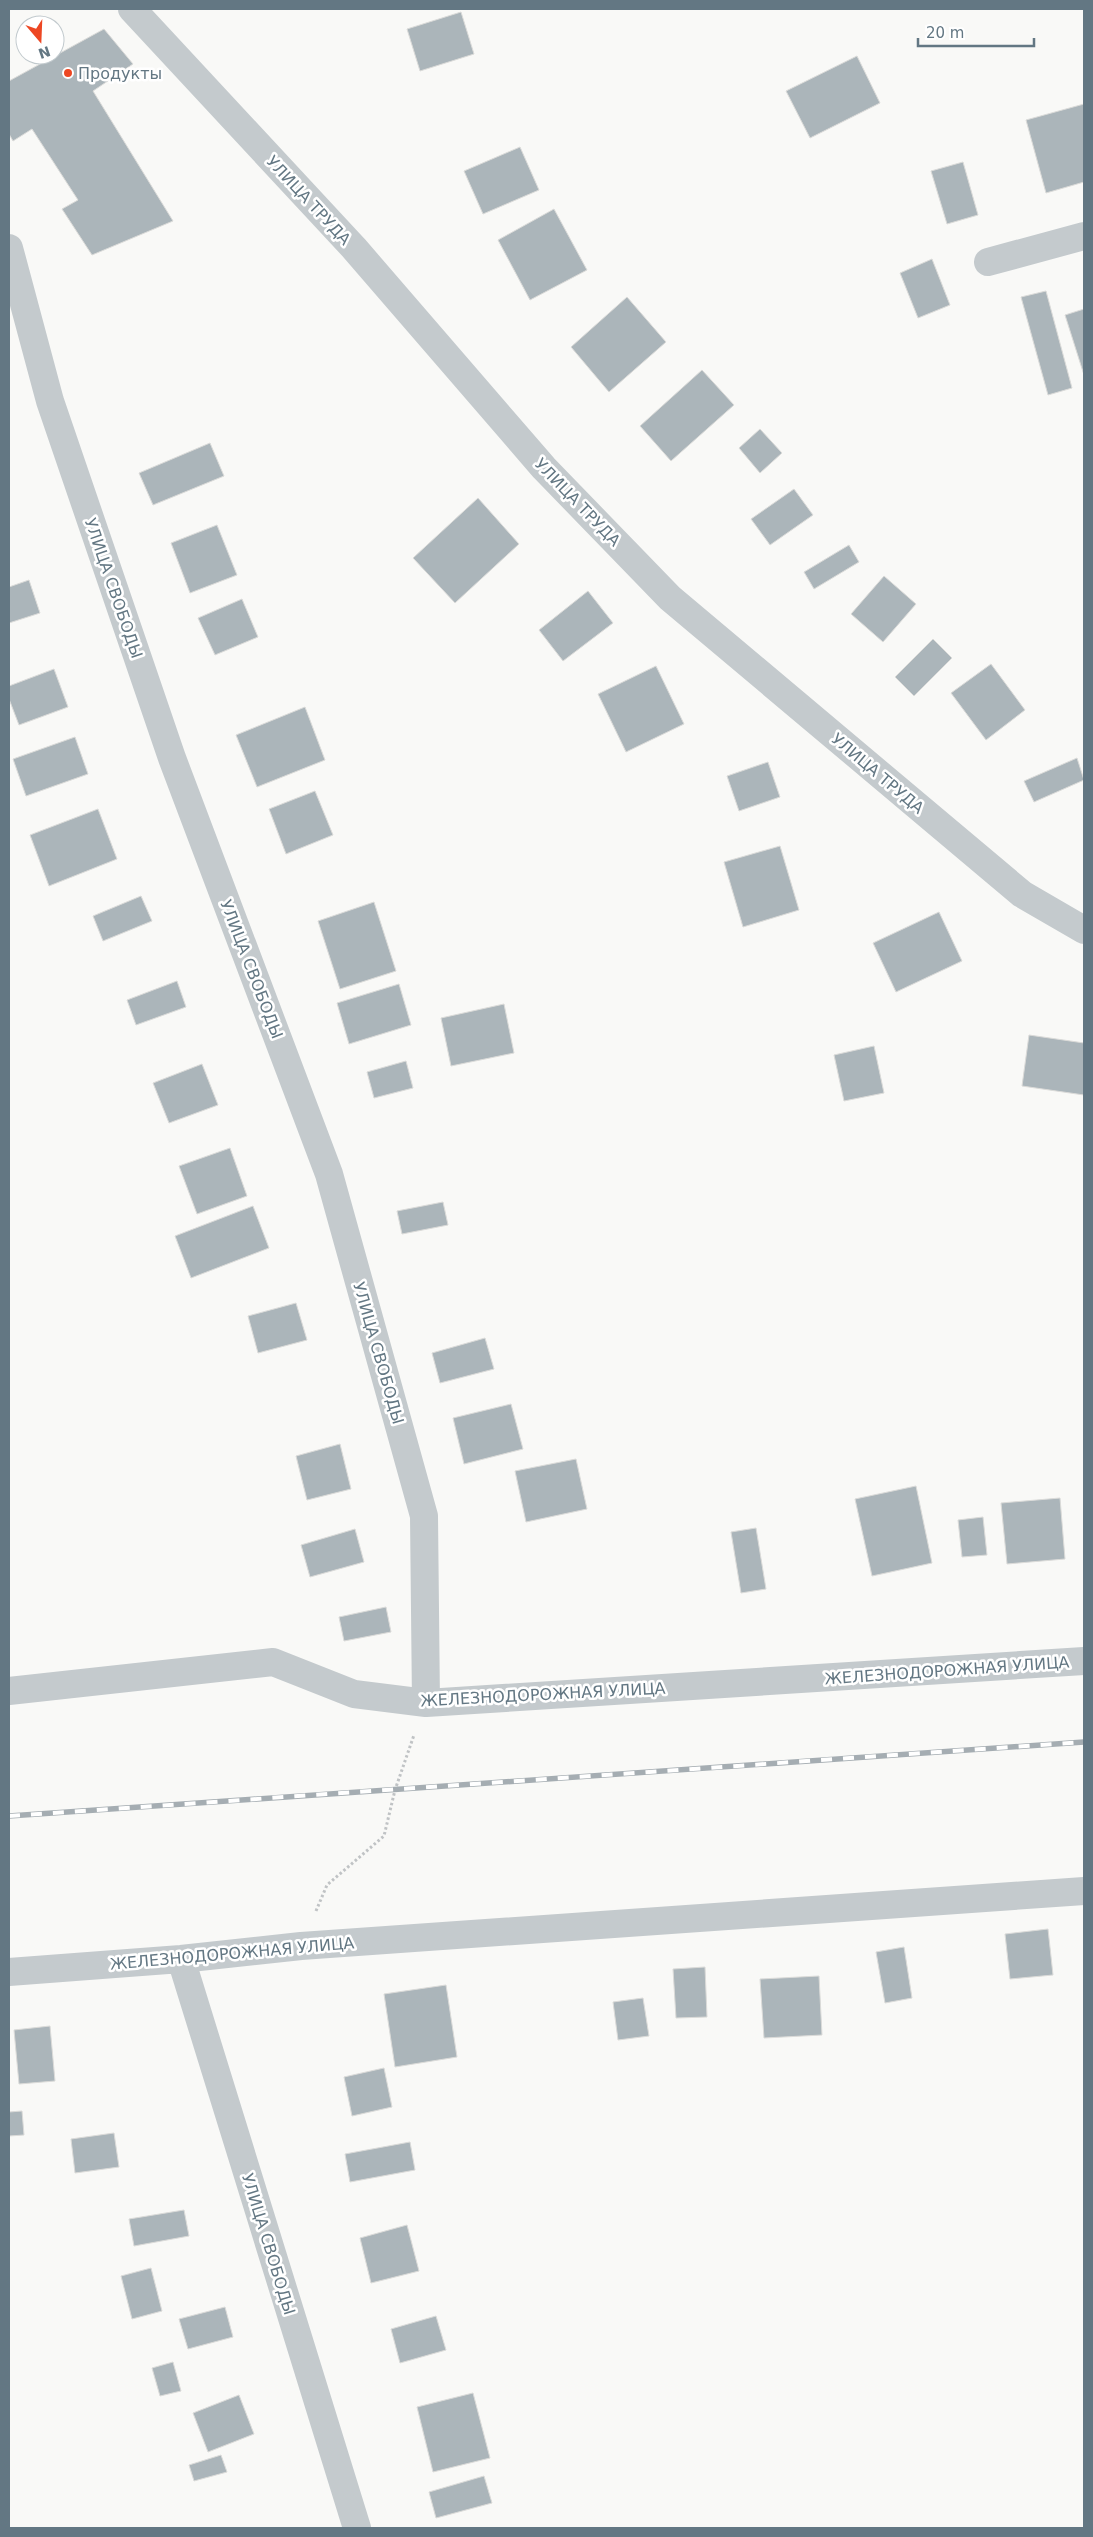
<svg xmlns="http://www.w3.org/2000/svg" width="1093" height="2537" viewBox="0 0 1093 2537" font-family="'DejaVu Sans',sans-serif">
<rect width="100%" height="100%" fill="#f9f9f7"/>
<path fill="#abb5ba" stroke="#dbdbd9" d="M461,12l13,42 -54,17 -13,-42z
M104,29l29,35 -40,27 80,130 -81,34 -30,-46 16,-9 -46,-71 -19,12 -4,-7v-53z
M857,56l23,47 -70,35 -24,-47z
M1084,104v78l-38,11 -20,-73z
M520,147l19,43 -56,24 -19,-43z
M963,162l15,53 -31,9 -16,-53z
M554,209l33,61 -57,30 -32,-60z
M932,259l18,46 -32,13 -18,-45z
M1046,291l26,97 -24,7 -27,-98z
M627,297l39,45 -57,50 -38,-45z
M1084,309v66l-19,-60z
M702,370l32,35 -63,56 -31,-35z
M760,429l22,24 -22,20 -21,-25z
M210,443l14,33 -71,29 -14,-32z
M794,489l19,26 -43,30 -19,-26z
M478,498l41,46 -64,59 -42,-45z
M217,525l20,50 -47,18 -19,-50z
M849,545l10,17 -45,27 -10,-17z
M884,576l32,28 -33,38 -32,-28z
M29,580l11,33 -31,10v-36z
M588,591l25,32 -50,38 -24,-31z
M242,599l16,38 -43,18 -17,-37z
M933,639l19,19 -38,38 -19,-19z
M991,664l34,46 -39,30 -35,-47z
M656,666l28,58 -58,28 -28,-58z
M54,669l14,38 -49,18 -10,-26v-13z
M305,707l20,53 -68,27 -21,-52z
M75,737l13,37 -62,22 -13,-37z
M1077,758l7,22 -50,22 -10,-21z
M768,762l12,35 -41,14 -12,-35z
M315,791l18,44 -47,19 -17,-45z
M98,809l19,50 -68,27 -19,-51z
M780,846l19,64 -56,17 -19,-65z
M141,896l11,25 -49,20 -10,-25z
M374,902l22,69 -56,18 -22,-68z
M939,912l23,49 -66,31 -23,-49z
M177,981l9,26 -50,18 -9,-25z
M399,984l12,41 -62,19 -12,-41z
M504,1004l10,49 -63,13 -10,-48z
M1029,1035l55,8v52l-62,-9z
M874,1046l10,47 -40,8 -10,-46z
M406,1061l7,27 -39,10 -7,-26z
M202,1064l16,41 -49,18 -16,-40z
M230,1148l17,48 -50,18 -18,-48z
M443,1202l5,23 -46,9 -5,-23z
M253,1206l16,42 -78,30 -16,-42z
M296,1303l11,37 -49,13 -10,-37z
M485,1338l9,31 -54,14 -8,-30z
M511,1404l12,45 -59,15 -11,-46z
M340,1444l11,45 -44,11 -11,-44z
M576,1459l11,50 -61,13 -11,-51z
M916,1486l16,77 -60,13 -17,-77z
M1060,1498l5,61 -58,5 -6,-61z
M983,1517l4,38 -25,2 -4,-37z
M756,1528l10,61 -25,4 -10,-61z
M355,1529l9,33 -54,15 -9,-32z
M386,1607l5,25 -47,9 -5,-24z
M1048,1929l5,46 -43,4 -5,-45z
M904,1947l8,51 -27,5 -9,-51z
M705,1967l2,50 -31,1 -3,-49z
M819,1976l3,59 -58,3 -4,-59z
M446,1985l11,72 -62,10 -11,-73z
M643,1998l6,38 -31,4 -5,-38z
M50,2026l5,55 -36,3 -5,-54z
M384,2068l8,39 -40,9 -8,-39z
M22,2111l2,24 -15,1v-24z
M114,2133l5,34 -44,6 -4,-34z
M410,2142l5,28 -65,12 -5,-28z
M184,2210l5,26 -55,10 -5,-27z
M407,2225l12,46 -48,12 -11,-45z
M151,2268l11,43 -30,8 -11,-43z
M225,2307l8,30 -45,12 -9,-30z
M436,2316l10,34 -46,13 -9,-34z
M173,2362l8,29 -21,5 -8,-28z
M473,2393l17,65 -57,14 -16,-65z
M239,2395l15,39 -46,18 -15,-39z
M221,2455l6,17 -33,9 -5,-16z
M484,2476l8,27 -56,15 -7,-26z"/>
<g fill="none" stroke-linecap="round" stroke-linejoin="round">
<path stroke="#c0c3c5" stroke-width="3" stroke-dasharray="2.5 2.5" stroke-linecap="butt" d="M316,1911l11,-26 57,-49 11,-46 19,-55"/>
<path stroke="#c4cacd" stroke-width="28" d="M132,9l222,239 190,220 126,130 352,296 62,36
M9,248l41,153 122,357 157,416 95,342 2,187
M988,262l96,-26
M9,1691l264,-29 81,32 72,9 658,-42
M181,1959l176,569
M9,1972l172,-13 120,-13 783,-55"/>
<g stroke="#a5adb2" stroke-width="5.5">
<path id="rail" d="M9,1816l1075,-74"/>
</g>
<use href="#rail" stroke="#fff" stroke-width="4" stroke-dasharray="11" stroke-linecap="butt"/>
</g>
<circle fill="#ed4723" stroke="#fff" stroke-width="2" cx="68" cy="73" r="5"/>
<g text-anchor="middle" stroke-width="5" stroke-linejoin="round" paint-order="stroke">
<g font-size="16" fill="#637783" stroke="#fff" text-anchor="start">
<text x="78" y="79">Продукты</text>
</g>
<g font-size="16" fill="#637783" stroke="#fff">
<text transform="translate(309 200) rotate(47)" y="6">УЛИЦА ТРУДА</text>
<text transform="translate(578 502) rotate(46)" y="6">УЛИЦА ТРУДА</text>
<text transform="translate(114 588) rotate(71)" y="6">УЛИЦА СВОБОДЫ</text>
<text transform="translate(878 773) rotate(40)" y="6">УЛИЦА ТРУДА</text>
<text transform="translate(252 969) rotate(69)" y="6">УЛИЦА СВОБОДЫ</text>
<text transform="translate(379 1353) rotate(74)" y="6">УЛИЦА СВОБОДЫ</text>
<text transform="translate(947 1670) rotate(-4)" y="6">ЖЕЛЕЗНОДОРОЖНАЯ УЛИЦА</text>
<text transform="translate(543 1694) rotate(-3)" y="6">ЖЕЛЕЗНОДОРОЖНАЯ УЛИЦА</text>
<text transform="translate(232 1953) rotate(-5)" y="6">ЖЕЛЕЗНОДОРОЖНАЯ УЛИЦА</text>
<text transform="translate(269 2244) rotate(73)" y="6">УЛИЦА СВОБОДЫ</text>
</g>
</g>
<rect width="1093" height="2537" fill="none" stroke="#637783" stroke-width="20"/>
<g transform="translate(40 40) rotate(161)"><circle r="24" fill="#ffffff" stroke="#c1c9cd"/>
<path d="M0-4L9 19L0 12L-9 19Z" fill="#ed4723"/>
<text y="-8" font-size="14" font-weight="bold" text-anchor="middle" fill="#637783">N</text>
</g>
<path d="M918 38v8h116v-8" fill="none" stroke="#637783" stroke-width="2.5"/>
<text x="926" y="38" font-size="15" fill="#637783" stroke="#ffffff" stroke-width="4" paint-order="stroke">20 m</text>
</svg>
